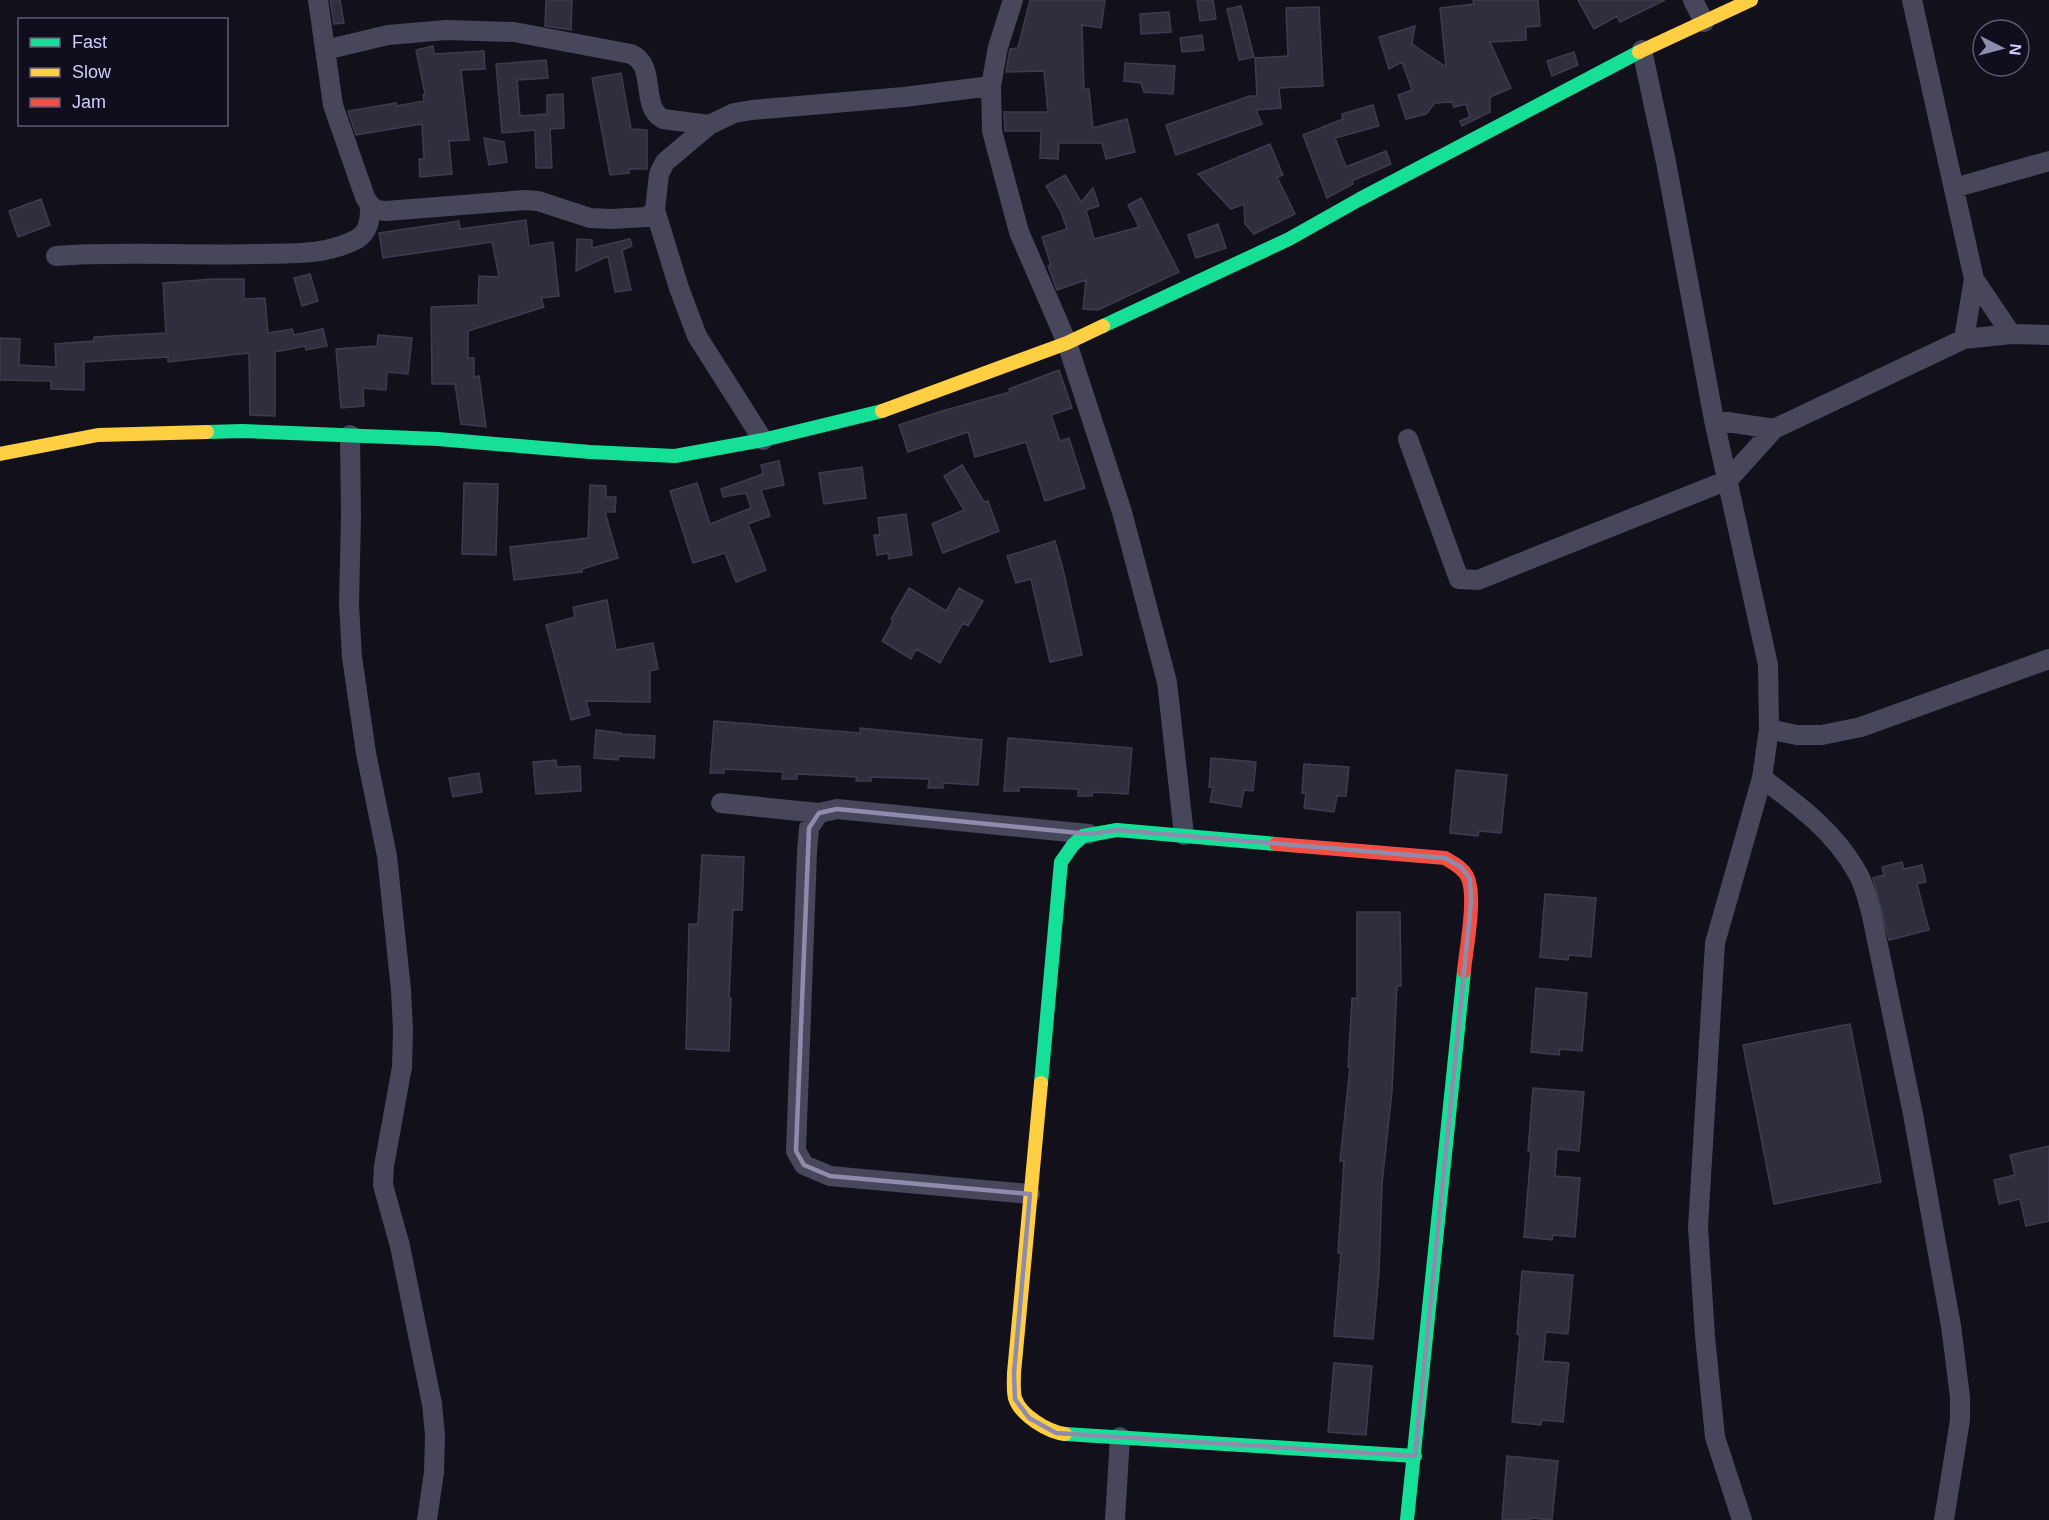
<svg xmlns="http://www.w3.org/2000/svg" width="2049" height="1520" viewBox="0 0 2049 1520" font-family="Arial,sans-serif">
<rect width="100%" height="100%" fill="#12101a"/>
<path fill="#302e3c" stroke="#3e3b4d" stroke-width="1.5" d="M330,0h10l4,23 -10,1z
M546,0h26l-1,30 -26,-4z
M1030,0h75l-4,28 -19,-3 2,64h5l4,39 34,-9 8,33 -29,7 -4,-16h-43l-1,16 -18,-1 1,-27h-36l-1,-19h44l-4,-41 -38,1 4,-23 8,-1z
M1197,0h16l3,19 -16,2z
M1473,0h65l2,26 -14,1v13l-36,2 21,46 -21,9v15l-28,14 -2,-5 10,-4 -4,-13 -12,3 -2,-5 -17,1 -9,11 -20,5 -8,-24 14,-5 -10,-28 -13,7 -10,-32 36,-11 -3,18 34,23 -6,-59 34,-4z
M1578,0h87l-45,22 -3,-6 -23,13z
M1241,6l13,51 -15,3 -12,-51z
M1319,7l4,79 -44,2 2,20 -25,2 6,14 -86,31 -10,-30 84,-29h7l-2,-38 33,-2 -2,-48z
M1169,12l2,20 -30,2 -1,-20z
M1202,35l2,15 -22,2 -2,-14z
M433,46l1,8 50,-3 1,18 -24,1 8,70 -20,1 3,33 -32,3 -1,-18h5l-2,-35 -66,11 -8,-24 48,-8v3l28,-5 -1,-6 2,-1 -9,-44z
M1574,52l4,13 -26,11 -5,-15z
M546,60l2,18 -31,2 3,36 27,-2v-19l16,-1 1,34 -14,1 2,39h-16l-1,-38 -33,3 -6,-69z
M1125,63l50,3 -2,28 -29,-2 -3,-9 -17,-2z
M621,73l10,56 16,1v39h-18v4l-19,2 -18,-97z
M1373,105l6,21 -44,12 11,29 40,-16 5,13 -39,17 1,3 -26,14 -24,-63 40,-16 -1,-5z
M484,138l20,4 3,20 -18,3z
M1270,144l13,31 -6,2 18,37 -41,20 -9,-10 -1,-20 -13,5 -33,-35z
M1065,175l16,27 12,-14 6,18 -13,4 8,29 45,-12 -11,-22 13,-7 38,74 -81,38 -15,-1 3,-29 -29,10 -9,-24 3,-1 -9,-28 25,-8 -6,-17 -15,-26z
M41,199l9,26 -32,12 -9,-26z
M526,220l3,26 24,-4 6,54 -18,2 3,9 -76,24v27h6v19l5,-1 7,51 -25,-3 -6,-40h-23l-1,-77 47,-2 1,-29 20,1 -7,-35 -109,16 -4,-25 80,-12 1,8z
M1218,224l8,24 -30,10 -8,-23z
M577,239l15,1v8l38,-9 2,7 -10,4 9,40 -16,2 -7,-36 -32,15z
M310,274l8,27 -16,5 -8,-28z
M213,279h31v20l21,-1 3,35 24,-4 2,6 29,-6 4,17 -21,4 -1,-4 -30,6v64l-25,-1 -1,-62 -81,9v-5l-84,5v28l-33,-1v-8l-51,-1v-42l20,1 -1,26 37,2 -1,-23 39,-3v-4l72,-4 -3,-50z
M378,335l34,3 -4,36 -21,-2 -1,18 -23,-2 1,18 -23,2 -5,-59 41,-3z
M1059,370l13,38 -21,7 9,26 9,-3 16,50 -40,13 -19,-59 -51,15 -7,-25 -60,20 -9,-27 43,-14 68,-19 -1,-3z
M779,461l5,24 -23,5 9,26 -22,8 18,46 -30,12 -11,-29 -32,10 -23,-72 27,-8 13,41 41,-16 -5,-15 -23,4 -2,-8 42,-15 -2,-9z
M962,465l22,37 4,-1 11,30 -56,22 -11,-29 32,-14 -20,-34z
M862,467l4,31 -42,6 -5,-31z
M464,483l34,1 -2,71 -34,-1z
M590,485l16,1v11h10l-1,15h-10l13,46 -36,11v3l-68,8 -4,-33 78,-9z
M906,514l6,41 -23,4 -1,-6 -11,2 -3,-20h6l-2,-17z
M1055,541l8,28 19,86 -32,7 -19,-83 -15,4 -9,-27z
M909,588l37,23 13,-23 24,13 -15,25 -5,-3 -23,40 -24,-14 -5,10 -29,-18 11,-19 -2,-3z
M607,600l9,50 37,-7 5,26 -8,2v31l-64,-1 4,14 -19,5 -25,-95 29,-8 -2,-10z
M714,721l146,12v-5l122,12 -4,45 -35,-2v5h-15l1,-9 -58,-2v4h-15l1,-4 -60,-3v5h-15l1,-7 -59,-3v4h-14z
M596,730l25,3v1l34,2 -1,22 -35,-2 -1,4 -24,-2z
M1008,738l124,10 -4,46 -35,-2 -1,4h-14v-7l-59,-2v4h-15z
M1211,758l45,4 -3,29 -9,-1 -3,17 -31,-5 3,-15h-4z
M556,760l1,7 23,-1 1,25 -45,3 -3,-32z
M1304,764l45,3 -3,29h-9l-3,16 -30,-4 2,-15h-4z
M1456,770l51,5 -6,58 -22,-2 -1,5 -28,-3z
M479,773l3,19 -29,5 -4,-19z
M702,855l42,2 -2,53h-9l-4,88h2l-2,53 -43,-2 3,-125h9z
M1902,862l2,7 18,-4 4,17 -9,2 12,46 -40,10 -16,-62 11,-3 -2,-8z
M1545,894l51,4 -5,59 -22,-2 -1,5 -28,-3z
M1357,912h43l1,74h-4l-5,105 -10,93 -3,89 -6,66 -39,-3 7,-83h-3l6,-92h-4l10,-94h-2l4,-69 5,1z
M1536,988l51,5 -5,58 -22,-2 -1,6 -28,-3z
M1850,1024l31,158 -107,22 -31,-159z
M1533,1088l51,4 -5,59 -22,-2 -2,27 25,2 -5,59 -22,-2 -1,5 -28,-3 7,-85 -3,-1z
M2049,1146v75l-23,5 -6,-27 -21,5 -5,-24 21,-5 -5,-20z
M1522,1271l51,4 -5,59 -22,-2 -3,29 26,2 -6,59 -21,-2 -1,5 -29,-3 8,-87 -3,-1z
M1334,1363l38,3 -6,69 -38,-3z
M1507,1456l51,5 -6,59 -21,-2 -1,2h-28z"/>
<g fill="none" stroke-linecap="round" stroke-linejoin="round">
<path stroke="#47465a" stroke-width="20" d="M318,0l15,105 32,92c6,11 9,13 21,14l139,-11 13,1 52,17 21,1 36,-2 8,-7
M1013,0l-15,47 -7,39 1,45 27,101 48,111 55,169 45,170 17,153
M1693,0l11,22
M1912,0l62,279 37,55
M325,50l63,-15 58,-5 68,2 117,22c27,12 8,52 32,65l46,6
M1642,50l24,112 48,258 54,245 1,64 -7,49 -47,165 -17,284 7,109 10,101 27,83
M1954,188l95,-27
M56,256c66,-5 131,0 198,-2 34,-1 72,2 103,-15 12,-7 13,-20 13,-32
M1964,339l10,-60
M1714,420l60,9 190,-90 47,-5 38,1
M350,435l1,82 -2,87 3,53 14,96 21,103 14,134 2,40 -1,37 -18,99 -1,19 17,61 32,158 3,31 -1,37 -7,48
M1408,439l51,140 19,1 250,-100 46,-51
M763,440l-66,-104 -18,-48 -24,-78 4,-36 6,-12 44,-37 25,-12 18,-3 152,-13 87,-11
M1769,729l28,6h25l39,-8 188,-68
M1762,778c36,27 72,53 95,94 8,13 11,29 15,44l41,198 38,212 9,71v23l-16,100
M721,803l98,10 18,-4 252,25
M819,813l-10,15 -2,24 -11,299 8,14 26,11 200,18
M1115,1520l5,-83"/>
<path stroke="#16e098" stroke-width="14" d="M1103,326l186,-87 71,-40 279,-147
M207,432l35,-1 196,8 152,13 85,4 88,-16 119,-29
M1041,1083l20,-221 12,-17 10,-9 34,-6 159,14
M1065,1434l350,22
M1407,1520l57,-549"/>
<path stroke="#ffcf43" stroke-width="14" d="M1639,52l112,-52
M882,411l185,-68 36,-17
M0,454l98,-19 109,-3
M1041,1083l-27,290c0,8 -1,17 1,25 5,17 33,34 50,36"/>
<path stroke="#f24e42" stroke-width="14" d="M1276,844l169,14c8,5 17,9 22,18 10,19 -1,73 -3,95"/>
</g>
<path fill="none" stroke="#8e8bac" stroke-width="4.5" stroke-linejoin="round" d="M837,809l252,25 28,-4 328,28 16,9 9,12 1,24 -56,553 -359,-23 -27,-15 -14,-19 -1,-26 16,-179 -200,-18 -26,-11 -8,-14 13,-323 10,-15z"/>
<rect x="18" y="18" width="210" height="108" fill="#100d1d" stroke="#5d5a76" stroke-width="1.5"/>
<rect x="30" y="38" width="30" height="9" fill="#16e098" stroke="#5d5a76" stroke-width="1.5"/>
<text x="72" y="48" font-size="18" fill="#d1cdfb">Fast</text>
<rect x="30" y="68" width="30" height="9" fill="#ffcf43" stroke="#5d5a76" stroke-width="1.5"/>
<text x="72" y="78" font-size="18" fill="#d1cdfb">Slow</text>
<rect x="30" y="98" width="30" height="9" fill="#f24e42" stroke="#5d5a76" stroke-width="1.5"/>
<text x="72" y="108" font-size="18" fill="#d1cdfb">Jam</text>
<g transform="translate(2001 48) rotate(96)"><circle r="28" fill="#100d1d" stroke="#5d5a76" stroke-width="1.5"/>
<path d="M0-4.5L10 22L0 15L-10 22Z" fill="#8e8bac"/>
<text y="-9" font-size="16" font-weight="bold" text-anchor="middle" fill="#d1cdfb">N</text>
</g>
</svg>
